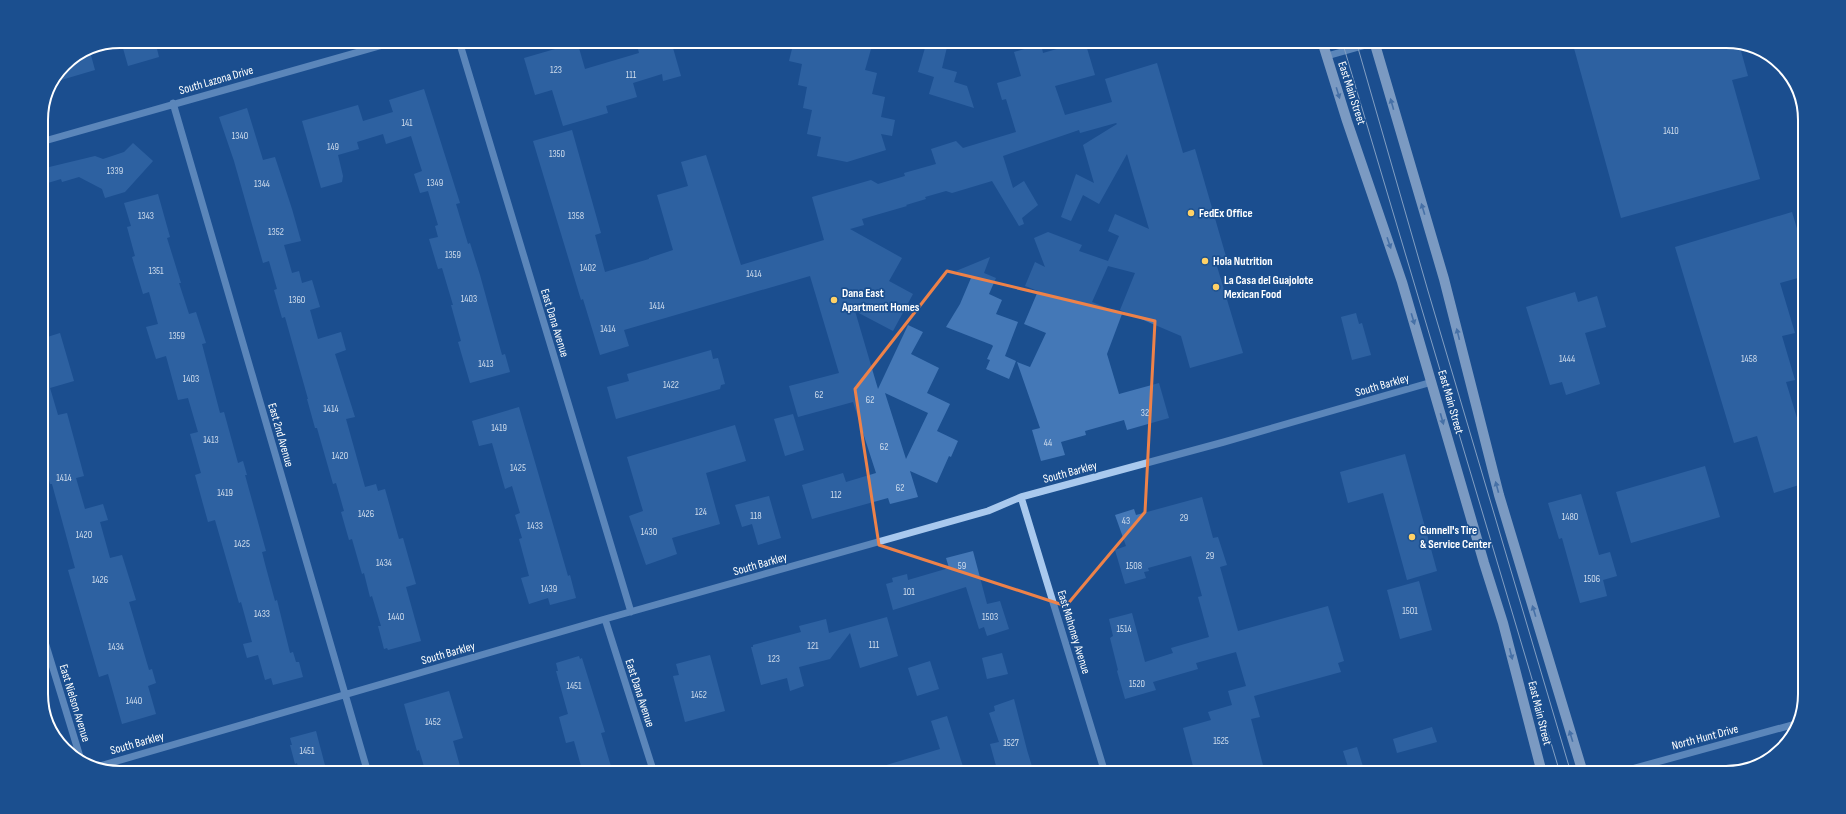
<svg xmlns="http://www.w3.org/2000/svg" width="1846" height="814" viewBox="0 0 1846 814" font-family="'Sofia Sans Condensed',sans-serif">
<rect width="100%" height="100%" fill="#1b4f8f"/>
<path fill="#4478b7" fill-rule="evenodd" d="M121,41h34l4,16 -31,9z
M560,41h17l8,28 54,-16 -3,-12h35l10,35 -18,5 -1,-7 -29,9 4,14 -31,9 2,7 -45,13 -11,-36 -17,5 -11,-37 38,-11z
M794,41h47l30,8 -6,21 12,3 -5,21 13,3 -4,20 14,3 -3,16 -11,-2 5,16 -39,12 -30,-6 4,-19 -14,-3 5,-24 -9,-2 4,-21 -9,-2 4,-21 -13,-3z
M927,41h19l-2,5 3,1 -5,21 15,4 -3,10 13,4 7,22 -45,-14 5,-17 -16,-5z
M1572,41h154l13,3 9,32 -16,4 28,99 -139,39z
M1081,42l1,5 4,-2 9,30 -40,11 10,29 47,-13 -7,-23 52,-16 26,90 12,-4 32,111 -11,3 27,90 -53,15 -9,-32 -61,-26 15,-37 -27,-7 -16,36 30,12 -15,40 12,40 40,-11 10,35 -42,12 -3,-10 -39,11 1,4 -25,7 4,13 -24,6 -9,-31 8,-2 -23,-66 13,5 16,-34 -22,-9 14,-33 -13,-5 10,-24 10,5 -11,-29 14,-6 34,13 -3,6 29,10 11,-25 -11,-5 7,-17 34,15 -22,-75 -28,50 -16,-9 -12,26 -10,-4 15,-43 18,9 -11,-38 34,-21 -1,-1 -36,10 -1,-3 -76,26 10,32 11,-7 14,24 -16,13 2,6 -5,2 -27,-45 -40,12 -6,-2 -21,6 1,2 -20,6 1,1 -45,13 2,6 -14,4 52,29 -13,23 24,13 -20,37 -38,-20 23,78 30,-64 15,7 -12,22 28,14 -12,25 23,11 -13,27 21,10 -7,16 -2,-1 -12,27 -27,-12 8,26 -28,7 -2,-6 -76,21 -10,-34 41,-12 3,9 30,-9 -23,-71 -55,15 -9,-31 50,-13 -29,-97 -186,54 5,16 -29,9 -17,-56 -2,1 -48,-159 39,-11 29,103 -6,2 10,37 44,-13v-1l24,-8 -16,-55 31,-9 -7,-24 25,-7 35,110 83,-25 -12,-43 59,-17 7,4 27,-8 -1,-3 32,-9 -5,-15 25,-8 7,7 53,-16 -10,-33 -4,1 -5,-17 24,-7 -7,-24 27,-8 2,9zM885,393l43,20 -22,46z
M89,48l6,22 -44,13 13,-19z
M424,89l36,114 -4,1 12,40 2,-1 10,32 22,80 3,-1 5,18 -40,11 -12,-41 3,-1 -10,-36h2l-11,-37 -4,1 -9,-30 9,-2 -3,-11 3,-1 -10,-34 -8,2 -6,-19 8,-3 -11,-35 -25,8 -3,-10 -26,8 2,7 -21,6 5,21 -1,6 -21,6 -19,-67 56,-16 5,16 30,-9 -4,-12z
M247,108l16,52 12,-3 17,52 9,32 -17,4 8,28 7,-2 3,12 10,-3 8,27 -10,3 8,29 23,-7 5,18 -11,4 20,63 -9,2 19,68 11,-3 2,7 7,-2 14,50 4,-1 13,46 -10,3 15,54 -33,9 -1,-2 -3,1 -6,-23h3l-9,-30 -2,1 -6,-24 -2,1 -10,-35 -3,1 -8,-28 3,-1 -8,-28 -3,1 -16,-56h-2l-8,-29h1l-23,-82 -3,1 -8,-28 3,-1 -8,-28 -6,2 -29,-102 -15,-44z
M133,143l20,18 -28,31 -20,6 -3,-9 -23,-12 -17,5 -1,-3 -20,6v-16l54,-13 8,3 21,-7z
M158,194l12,43 -3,1 14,45h-2l10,31 7,-2 10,31 -4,1 18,69 4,-1 14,51 5,-2 4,14h-2l21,76 -4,1 3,12 10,37 2,-1 13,53 3,-1 3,10h3l4,15 -30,8 -2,-7 -6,2 -7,-25 -11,3 -4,-14 9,-2 -11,-40 -2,1 -24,-83 -7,2 -13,-47 6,-2 -11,-39 8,-2 -10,-34 -10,2 -12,-44 -10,3 -10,-32 12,-3 -9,-32 -6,2 -11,-37 3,-1 -8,-29 4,-1 -7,-23z
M1792,212l13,43v21l-25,7 15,50 -13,3 13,44 -9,2 19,62v39l-31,10 -17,-57 -23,7 -59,-196z
M990,257l-6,16 12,5 -7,16 13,6 -6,14 22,8 -13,34 11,5 -7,18 -23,-10 4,-9 -3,-1 6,-13 -1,-1 -46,-18 14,-23 11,-26 -15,-7z
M1575,292l3,10 19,-6 9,31 -21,6 15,51 -34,11 -4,-13 -12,3 -24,-78z
M1356,313l3,11 3,-1 9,32 -19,5 -11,-43z
M60,333l14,48 -24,7 8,27 9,-2 17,63 -8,2 9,31 18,-5 5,16 -8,2 10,36 12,-3 14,45 -7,2 20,68 3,-1 4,14 -8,3 8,28 -34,10 -14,-50 -9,3 -31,-107 7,-2 -23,-84h-2l-9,-31v-114z
M711,350l2,9 5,-1 7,26 -4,1 -1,4 -104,30 -9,-32 22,-6 -2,-7z
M519,407l49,169 2,-1 6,23 -26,7 -2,-7 -19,6 -8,-26 8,-2 -10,-37 3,-1 -7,-23 5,-2 -8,-27 -7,3 -13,-46 -13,3 -7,-25z
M793,414l11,36 -19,6 -11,-37z
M735,425l11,36 -40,12 14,51 -48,14 5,16 -31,11 -17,-49 14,-5 -16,-54z
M1405,454l32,117 -30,9 -24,-87 -35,10 -8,-31z
M1705,466l15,51 -89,26 -15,-51z
M1581,494l18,61 11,-3 7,24 -14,4 4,16 -27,7 -18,-65 -3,1 -11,-36z
M769,496l12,42 -23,7 -6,-21 -10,3 -7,-22z
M1202,497l11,41 5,-1 9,28 -7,2 18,64 90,-25 16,55 -6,2 3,9 -87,24 6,21 -9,2 14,54h-64v-4l-7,1 -11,-42 28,-8 -3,-8 24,-7 -4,-14 18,-5 -10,-34 -40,11 2,6 -45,13 3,8 -31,9 -8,-28 1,-1 -8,-32 3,-2 -4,-17 23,-6 13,49 28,-9 -2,-5 38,-11 -11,-40 4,-1 -11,-40 -43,12 1,3 -5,1 2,6 -21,6 -10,-34 11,-4 -11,-31 19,-6 2,6z
M973,551l14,53 13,-3 9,28 -22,7 -3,-9 -5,2 -13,-42 -73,23 -7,-26 7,-2 -1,-4 15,-4 1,6 41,-12 -3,-10z
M1419,581l13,49 -32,9 -13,-49z
M887,617l11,39 -38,12 -10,-35 -20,26 -31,8 5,19 -14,5 -3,-13 -26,7 -10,-38h2v-2l48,-13 -2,-6 27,-7 3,14z
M1002,653l6,21 -21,5 -5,-21z
M710,655l15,56 -40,11 -12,-46 6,-1 -3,-11z
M579,656l1,3 2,-1 23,74 -4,1 12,40h-30l-9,-32 -8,2 -7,-26 9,-3 -12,-43h2l-2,-8z
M930,661l9,28 -22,7 -9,-28z
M449,691l14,47 -10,3 9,32h-36l-7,-23 -2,1 -13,-47z
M1014,699l13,51 7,23h-36l-8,-29 9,-2 -10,-29 6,-2 -1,-5z
M947,716l18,57h-92v-4l67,-20 -9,-28z
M1432,727l5,15 -40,11 -4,-14z
M316,731l11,42h-27l-3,-10 -2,1 -5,-19h2l-2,-7z
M1357,747l8,26h-15l-7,-22z"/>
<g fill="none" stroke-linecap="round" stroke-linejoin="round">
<path stroke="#a9c9ee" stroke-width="7" d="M459,41l172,571
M1327,56l53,-15
M173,103l195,670
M41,142l356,-101
M1021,497l84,276
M605,619l49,154
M41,629l40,131
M93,768l512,-149 383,-108 33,-14 203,-55 208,-60
M1617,773l182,-50"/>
<path stroke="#f0f6ff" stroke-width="10" d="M1322,41l25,80 55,161 82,281 19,60 39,150
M1374,41l70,238 55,216 84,278"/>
<path stroke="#fff" stroke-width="1" d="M1342,41l218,732
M1356,41l72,250 143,482"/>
</g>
<defs><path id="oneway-solid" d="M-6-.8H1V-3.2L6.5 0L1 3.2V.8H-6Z"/></defs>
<g fill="#7b9ac1">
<use href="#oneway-solid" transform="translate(1338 93) rotate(73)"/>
<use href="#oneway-solid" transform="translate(1392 104) rotate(-106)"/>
<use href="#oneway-solid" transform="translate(1423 209) rotate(-107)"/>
<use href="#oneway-solid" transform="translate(1389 243) rotate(71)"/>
<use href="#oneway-solid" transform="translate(1413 319) rotate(73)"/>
<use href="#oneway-solid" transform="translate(1458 334) rotate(-104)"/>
<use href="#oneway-solid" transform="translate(1442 419) rotate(74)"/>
<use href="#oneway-solid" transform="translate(1497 487) rotate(-105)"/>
<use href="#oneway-solid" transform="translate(1534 611) rotate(-107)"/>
<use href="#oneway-solid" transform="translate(1511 654) rotate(76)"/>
<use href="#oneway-solid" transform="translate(1571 736) rotate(-107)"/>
</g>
<path d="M0 0H1846V814H0ZM947,271l208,50 -10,191 -79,94 -187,-61 -24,-156z" fill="#1b4f8f" fill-opacity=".55" fill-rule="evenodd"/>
<path fill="none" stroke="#ee8249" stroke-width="3" stroke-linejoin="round" d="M947,271l208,50 -10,191 -79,94 -187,-61 -24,-156z"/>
<g fill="#ffd166" stroke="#1b4f8f" stroke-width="1.5">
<circle cx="1191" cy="213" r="4"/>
<circle cx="1205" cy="261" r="4"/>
<circle cx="1216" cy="287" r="4"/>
<circle cx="834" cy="300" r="4"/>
<circle cx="1412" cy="537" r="4"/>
</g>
<g text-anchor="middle" stroke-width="3.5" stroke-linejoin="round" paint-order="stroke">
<g font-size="10" fill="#d0dded">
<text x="556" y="73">123</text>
<text x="631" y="78">111</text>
<text x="407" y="126">141</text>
<text x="1671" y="134">1410</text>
<text x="240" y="139">1340</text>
<text x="333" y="150">149</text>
<text x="557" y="157">1350</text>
<text x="115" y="174">1339</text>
<text x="435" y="186">1349</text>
<text x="262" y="187">1344</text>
<text x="146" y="219">1343</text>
<text x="576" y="219">1358</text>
<text x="276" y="235">1352</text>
<text x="453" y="258">1359</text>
<text x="588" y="271">1402</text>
<text x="156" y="274">1351</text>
<text x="754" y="277">1414</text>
<text x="469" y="302">1403</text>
<text x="297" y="303">1360</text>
<text x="657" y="309">1414</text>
<text x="608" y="332">1414</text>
<text x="177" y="339">1359</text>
<text x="1567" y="362">1444</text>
<text x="1749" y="362">1458</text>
<text x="486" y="367">1413</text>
<text x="191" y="382">1403</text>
<text x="671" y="388">1422</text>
<text x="819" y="398">62</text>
<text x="870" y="403">62</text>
<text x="331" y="412">1414</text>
<text x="1145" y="416">32</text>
<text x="499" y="431">1419</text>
<text x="211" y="443">1413</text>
<text x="1048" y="446">44</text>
<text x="884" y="450">62</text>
<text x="340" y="459">1420</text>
<text x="518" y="471">1425</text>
<text x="64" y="481">1414</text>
<text x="900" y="491">62</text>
<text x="225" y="496">1419</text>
<text x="836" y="498">112</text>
<text x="701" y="515">124</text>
<text x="366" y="517">1426</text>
<text x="756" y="519">118</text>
<text x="1570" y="520">1480</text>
<text x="1184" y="521">29</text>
<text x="1126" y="524">43</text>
<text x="535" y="529">1433</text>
<text x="649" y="535">1430</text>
<text x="84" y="538">1420</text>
<text x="242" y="547">1425</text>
<text x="1210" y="559">29</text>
<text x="384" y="566">1434</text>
<text x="962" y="569">59</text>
<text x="1134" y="569">1508</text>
<text x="1592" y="582">1506</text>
<text x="100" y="583">1426</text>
<text x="549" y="592">1439</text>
<text x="909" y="595">101</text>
<text x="1410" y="614">1501</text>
<text x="262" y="617">1433</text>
<text x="396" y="620">1440</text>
<text x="990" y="620">1503</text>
<text x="1124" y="632">1514</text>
<text x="874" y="648">111</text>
<text x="813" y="649">121</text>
<text x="116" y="650">1434</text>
<text x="774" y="662">123</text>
<text x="1137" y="687">1520</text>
<text x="574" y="689">1451</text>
<text x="699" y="698">1452</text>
<text x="134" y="704">1440</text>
<text x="433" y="725">1452</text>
<text x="1221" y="744">1525</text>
<text x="1011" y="746">1527</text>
<text x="307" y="754">1451</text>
</g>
<g font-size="12" fill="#fff" stroke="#1b4f8f">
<text transform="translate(216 80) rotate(-16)" y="4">South Lazona Drive</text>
<text transform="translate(1352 93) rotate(72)" y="4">East Main Street</text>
<text transform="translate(555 323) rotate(73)" y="4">East Dana Avenue</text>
<text transform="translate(1382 385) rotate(-16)" y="4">South Barkley</text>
<text transform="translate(1451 402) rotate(74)" y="4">East Main Street</text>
<text transform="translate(281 435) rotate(74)" y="4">East 2nd Avenue</text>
<text transform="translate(1070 472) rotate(-15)" y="4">South Barkley</text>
<text transform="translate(760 564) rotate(-16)" y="4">South Barkley</text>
<text transform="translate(1074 632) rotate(73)" y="4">East Mahoney Avenue</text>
<text transform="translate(448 653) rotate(-16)" y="4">South Barkley</text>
<text transform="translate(640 693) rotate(72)" y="4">East Dana Avenue</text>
<text transform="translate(75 703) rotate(73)" y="4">East Nielson Avenue</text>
<text transform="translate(1540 713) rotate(76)" y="4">East Main Street</text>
<text transform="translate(1705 737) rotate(-15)" y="4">North Hunt Drive</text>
<text transform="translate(137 743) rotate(-16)" y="4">South Barkley</text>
</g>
<g font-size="12" font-weight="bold" fill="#fff" stroke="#1b4f8f" text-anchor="start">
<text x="1199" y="217">FedEx Office</text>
<text x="1213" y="265">Hola Nutrition</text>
<text x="1224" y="284">La Casa del Guajolote<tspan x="1224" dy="14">Mexican Food</tspan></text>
<text x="842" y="297">Dana East<tspan x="842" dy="14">Apartment Homes</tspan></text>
<text x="1420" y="534">Gunnell's Tire<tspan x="1420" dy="14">&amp; Service Center</tspan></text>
</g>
</g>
<path d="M0 0H1846V814H0ZM120 48H1726A72 72 0 0 1 1798 120V694A72 72 0 0 1 1726 766H120A72 72 0 0 1 48 694V120A72 72 0 0 1 120 48Z" fill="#1b4f8f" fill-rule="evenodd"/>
<path fill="none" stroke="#fff" stroke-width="2" d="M120 48H1726A72 72 0 0 1 1798 120V694A72 72 0 0 1 1726 766H120A72 72 0 0 1 48 694V120A72 72 0 0 1 120 48Z"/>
</svg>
